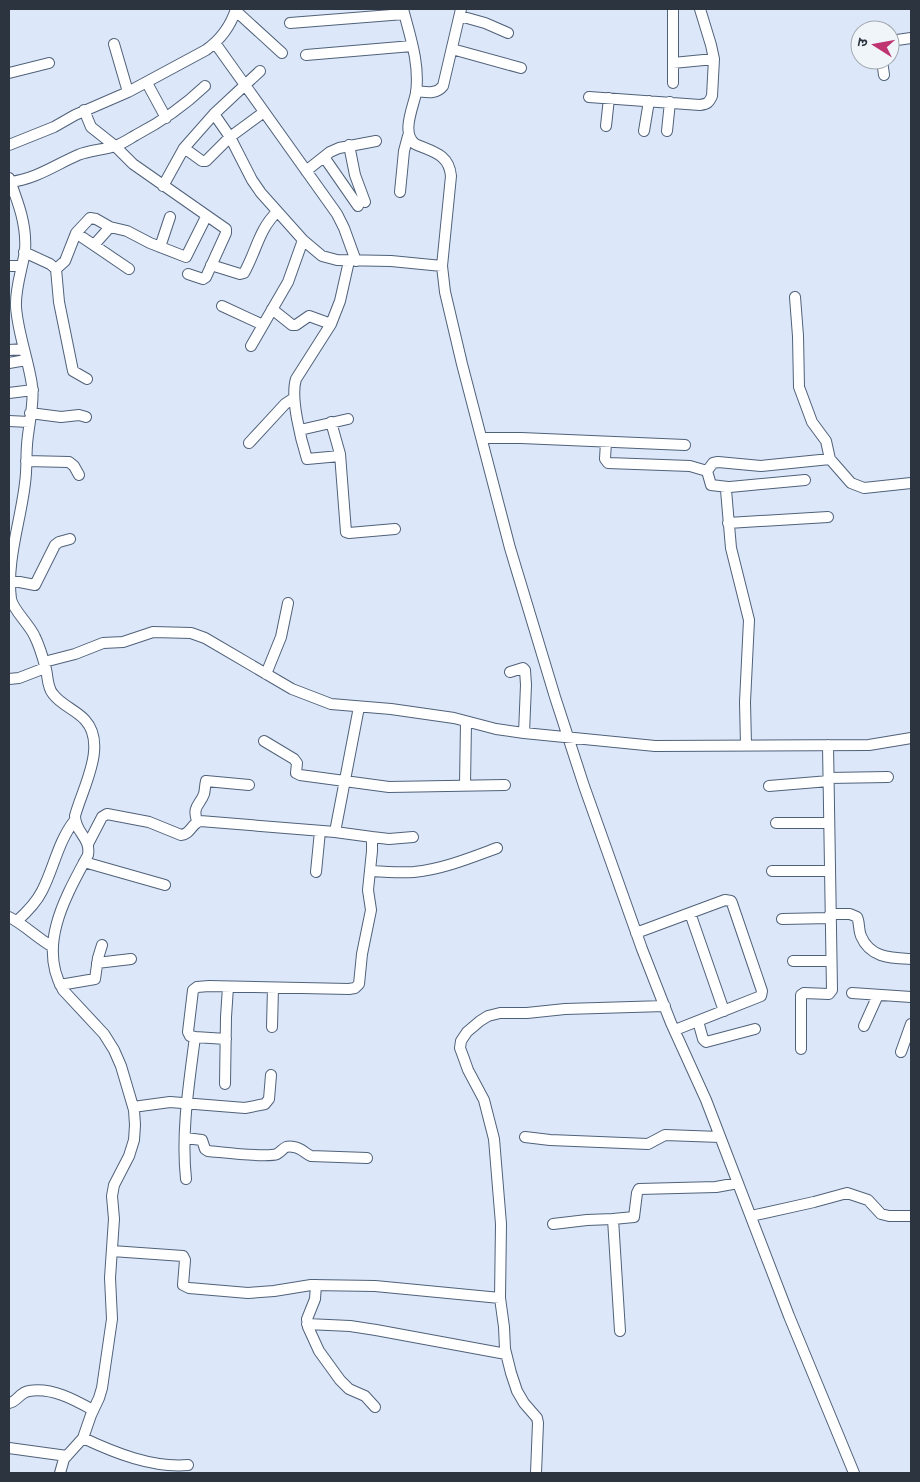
<svg xmlns="http://www.w3.org/2000/svg" width="920" height="1482" viewBox="0 0 920 1482" font-family="'Libre Baskerville','Noto Sans Devanagari',serif">
<rect width="100%" height="100%" fill="#dce8f9"/>
<g fill="none" stroke-linecap="round" stroke-linejoin="round">
<g stroke="#50617a" stroke-width="12">
<path id="minor" d="M403,9c7,27 17,55 13,84 -3,15 -15,40 -1,51 18,8 34,10 36,32l-9,90 3,26 17,72 48,184 45,149 29,89 58,163 29,74 35,77 83,216 65,157
M236,11l46,42
M460,16l25,7 23,10
M290,23l114,-9
M890,41l21,-3
M215,43l122,171 7,14 12,33
M114,44l14,48
M452,49l69,19
M306,55l106,-9
M882,60l2,15
M673,63l41,-4
M9,73l40,-10
M147,83l19,35
M673,83v-74
M416,91c10,1 20,4 27,-5l18,-77
M589,97l111,8c7,-1 9,-2 12,-9l2,-37 -3,-14 -11,-36
M84,110l7,17 24,19 18,18 93,65v4l-20,44 -3,2 -15,-5
M214,114l16,23 22,43 9,13 42,47 19,16 15,4 54,1 51,5
M606,126l3,-28
M644,131l5,-30
M667,131l3,-29
M9,145l45,-18 21,-12 53,-23 78,-42c14,-10 25,-25 30,-41
M349,145l6,30 10,27
M184,148l18,13h4l24,-24 34,-25
M324,157l34,49
M306,171l24,-19 9,-4 37,-7
M9,178c9,24 18,47 16,73 -3,19 -10,37 -9,56 2,27 12,51 16,78 3,17 -4,42 -5,60 -1,12 0,25 -2,38 -4,37 -19,78 -14,116 2,11 19,26 24,38 5,10 8,21 11,32 2,8 1,18 7,25 8,11 23,16 32,26 23,25 -3,69 -10,96 0,17 16,21 13,39 -22,41 -51,90 -25,135l41,44 10,16 7,16 13,44 1,15 -1,15 -5,16 -15,29 -2,11 2,23 -4,59 2,41 -10,69 -3,10 -8,17 -8,23 -19,21 -4,14
M10,182c26,-3 45,-17 68,-27 12,-5 25,-5 37,-9 7,-2 14,-7 21,-11 25,-13 48,-29 69,-49
M163,186l21,-38 30,-34 46,-43
M400,192l4,-41 4,-15
M76,233l53,36
M94,245l16,-18
M160,247l10,-30
M24,252l26,12 6,5 3,33 14,69 14,8
M211,265l29,9 4,-1c12,-21 15,-44 33,-61
M9,266h12
M56,269l9,-8 11,-28 14,-15 6,1 14,8 17,4 23,12 36,14 20,-40
M795,297l3,39 1,51 13,35 14,19 4,18 21,24 13,5 47,-5
M222,306l41,19
M272,309l20,16h4l13,-9 22,8
M251,346l37,-64 15,-42
M9,350l15,-1
M9,363l17,-3
M9,393l24,-3
M30,413l31,4 18,-2 7,2
M9,421l20,1
M331,422l9,32 6,78 3,1 46,-4
M300,430l48,-11
M482,438h39l164,7
M606,442l-1,17 3,4 82,3 17,5 4,14 17,2
M249,443l36,-39 9,-6
M340,456l-33,3c-6,-19 -17,-62 -11,-80l35,-55 9,-23 9,-40
M26,461l43,1 5,4 5,9
M707,471l6,-8 5,-1 43,4 69,-7
M728,523l100,-6
M9,580l26,5 20,-40 4,-3 11,-3
M44,662l31,-8 28,-11 20,-1 30,-10 38,1 14,5 87,51 39,15 60,5 63,9 42,11 28,4 131,13 214,-1 42,-7
M510,672l13,-4 2,2 1,15 -2,48
M266,674l15,-37 7,-34
M9,679l10,-1 26,-10
M264,741l30,18 3,4 -1,10 4,2 89,12 116,-2
M746,745l-1,-43 4,-82 -18,-72 -5,-58 4,-3 75,-7
M828,778l60,-1
M465,786l1,-64
M769,786l60,-5
M197,821c-5,-15 3,-16 7,-27 1,-4 1,-9 2,-13l43,4
M776,823h53
M372,837l17,2 24,-2
M88,844l14,-27 5,-3 42,8 32,13c10,-1 10,-11 19,-14l135,11
M84,862l81,23
M371,871c14,1 29,2 43,1 29,-3 56,-14 83,-24
M772,871h58
M316,872l4,-41
M690,913l34,98
M830,914h20l7,3c3,6 1,12 4,19 9,22 30,22 50,23
M9,917c16,8 28,21 44,30
M782,919l48,-1
M17,921c10,-9 19,-18 25,-30 12,-23 16,-50 33,-71
M636,933l89,-33 6,1 1,2 30,88 -1,5 -86,34
M793,961h38
M97,963l34,-4
M60,985l35,-6 3,-21 4,-13
M852,993l59,4
M698,1021l5,18 3,3 49,-13
M864,1026l14,-31
M272,1027l1,-39
M195,1037l31,2
M801,1049v-54l3,-2 25,1 3,-4 -4,-245
M901,1052l10,-28
M225,1084l1,-67 2,-30
M133,1107l37,-5 75,6 20,-4 4,-5 2,-24
M525,1137l25,3 98,4 17,-9 55,2
M185,1138l17,2 3,9 3,2c13,1 58,7 69,3 7,-4 6,-9 17,-7 8,1 11,7 17,9l56,2
M186,1179c-5,-47 3,-95 9,-142l-5,-1 -2,-4 5,-42 4,-3 12,-1 140,3 6,-1 4,-4 3,-30 9,-44 -3,-20 4,-39v-14l-37,-5 24,-125
M751,1216l63,-14 33,-9 21,7 13,14 8,2h22
M553,1224l34,-4 26,-1
M112,1251l71,5 2,4 -2,25 6,3 59,5 26,-2 37,-6 64,1 125,12
M316,1285l-1,14 -8,20 1,8 11,24 21,29 9,9 16,7 10,11
M307,1324l43,2 26,4 130,24
M620,1331l-7,-112 21,-2 3,-24 2,-4 77,-2 22,-4
M9,1403c8,-1 11,-11 20,-12 23,-4 46,9 64,19
M83,1438c32,15 69,30 105,27
M9,1448l58,8
M536,1473l2,-50 -1,-5 -13,-15 -7,-12 -6,-18 -6,-24 -1,-22 -4,-29 1,-74 -7,-85 -10,-39 -16,-30 -5,-14 -3,-8 1,-7 6,-9 13,-11 8,-5 12,-3h27l38,-4 100,-3"/>
</g>
<use href="#minor" stroke="#fff" stroke-width="10"/>
</g>
<rect width="920" height="1482" fill="none" stroke="#2c343f" stroke-width="20"/>
<g transform="translate(875 45) rotate(281)"><circle r="24" fill="#f0f5fa" stroke="#a2a8af"/>
<path d="M0-4L9 19L0 12L-9 19Z" fill="#be3571"/>
<text y="-8" font-size="14" font-weight="bold" text-anchor="middle" fill="#2c343f">उ</text>
</g>
</svg>
